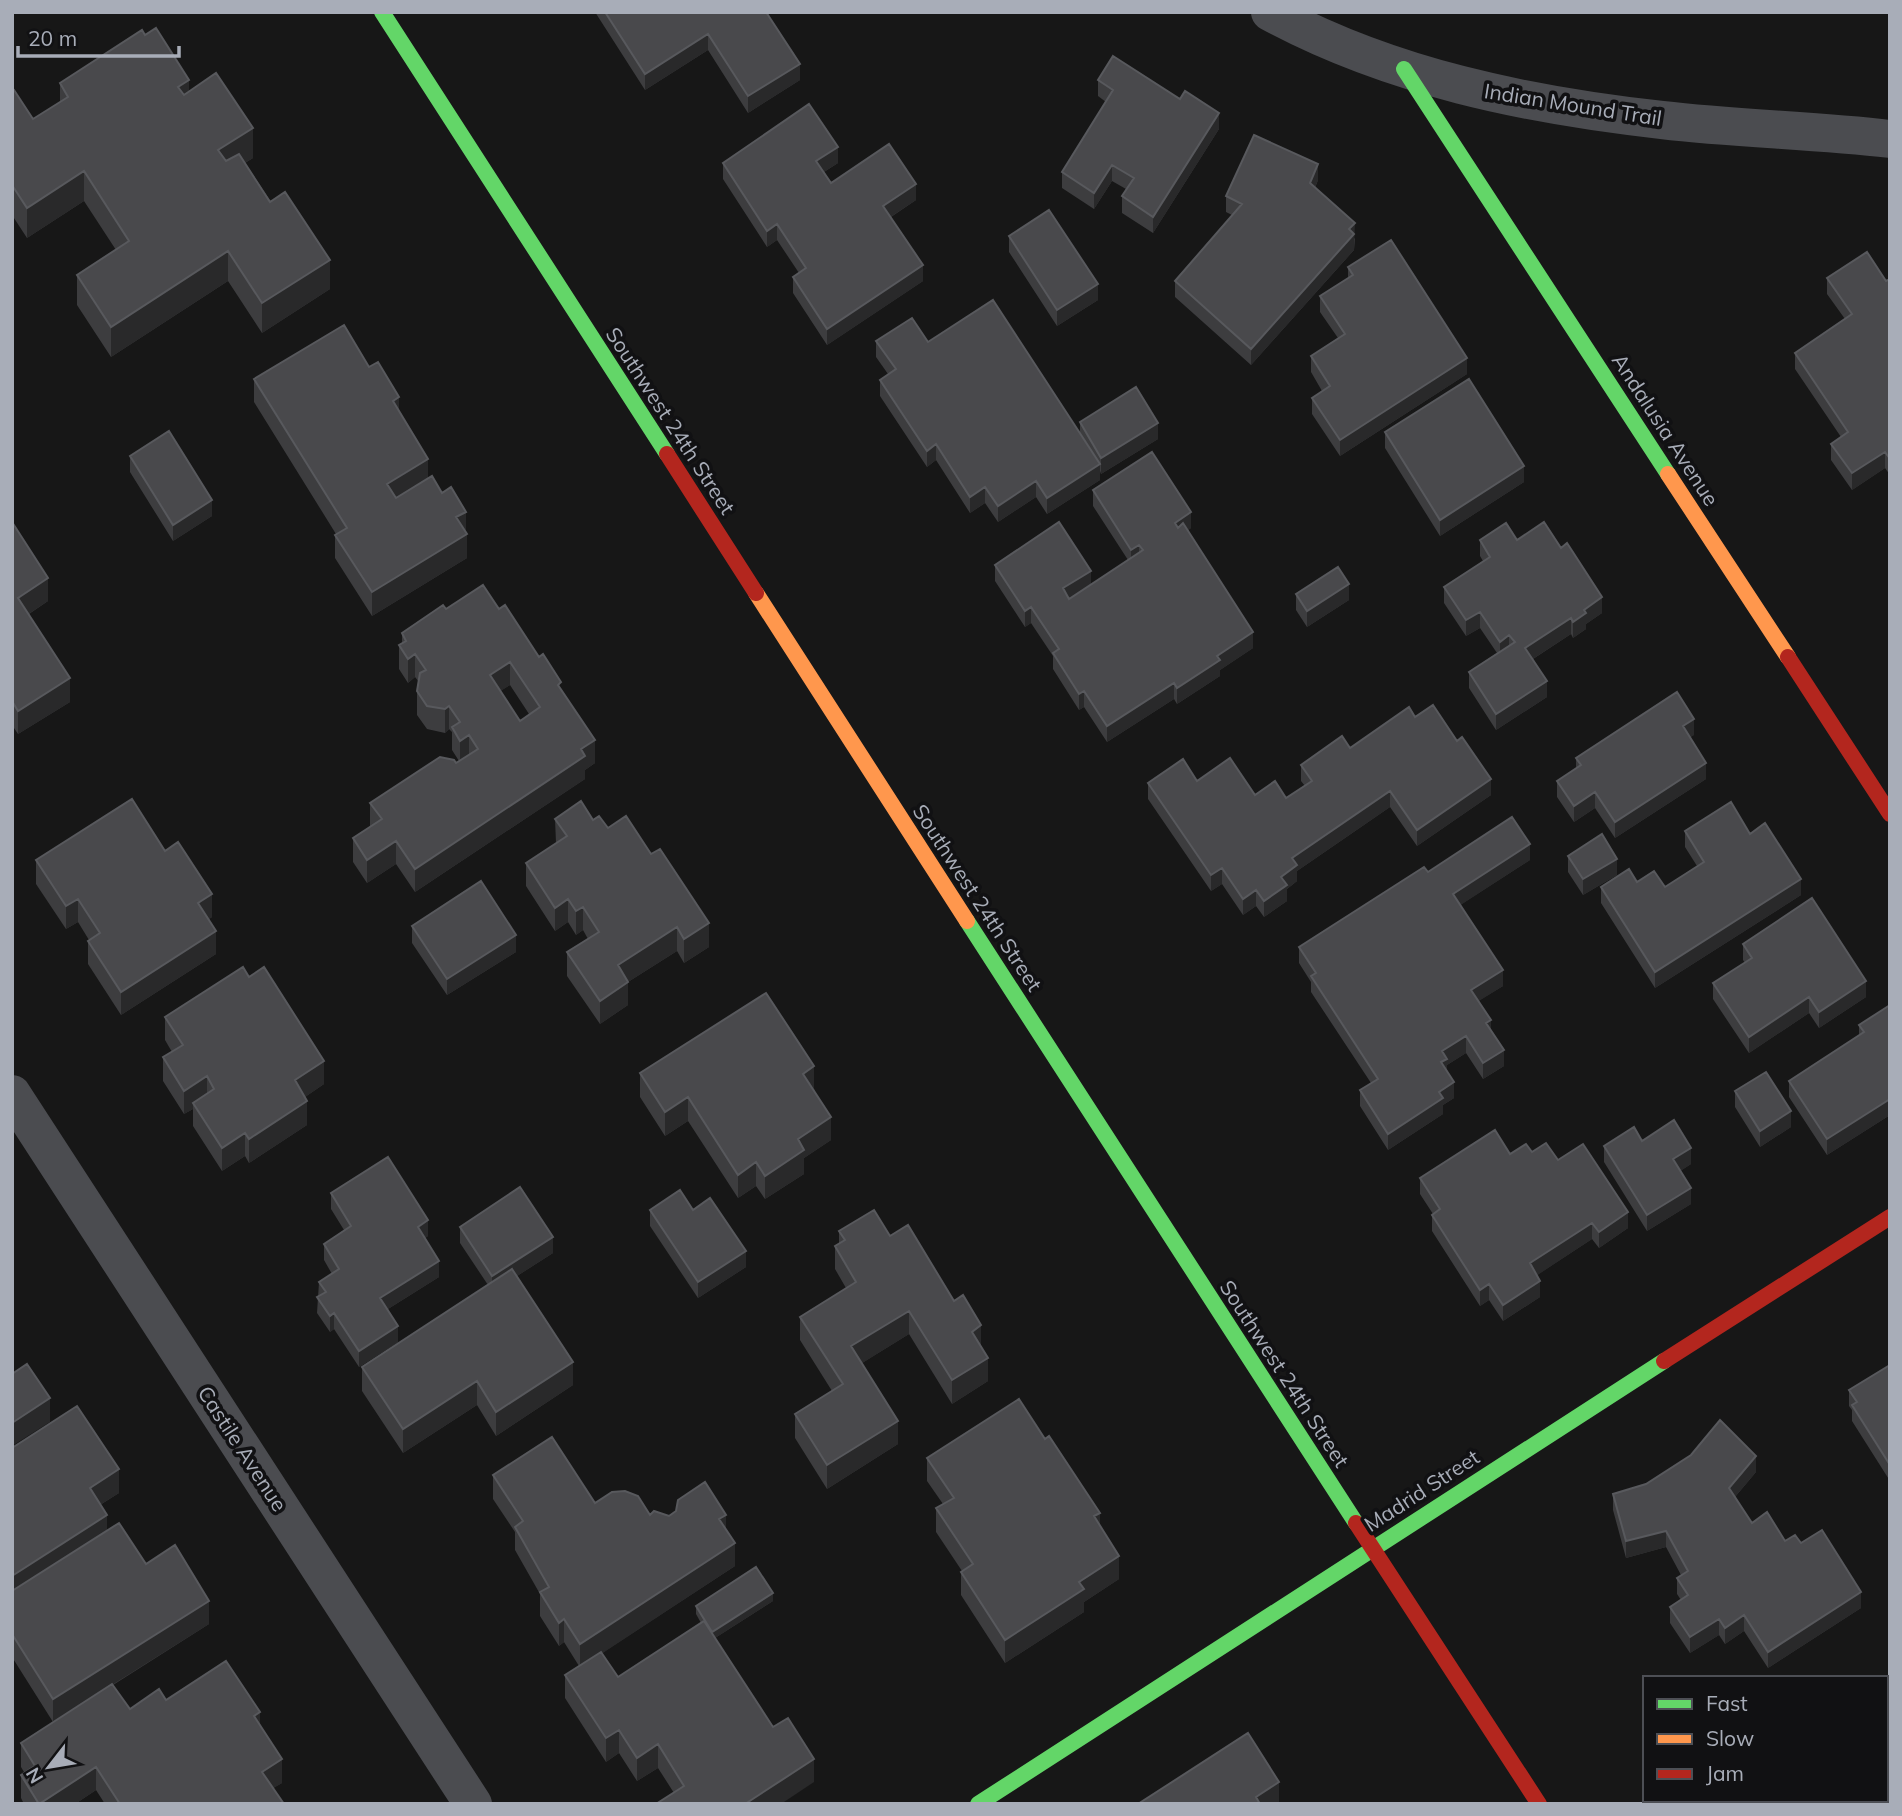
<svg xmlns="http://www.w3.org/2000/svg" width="1902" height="1816" viewBox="0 0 1902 1816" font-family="Mulish,sans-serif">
<rect width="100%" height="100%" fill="#171717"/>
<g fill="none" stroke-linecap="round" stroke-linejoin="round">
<path stroke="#4b4c50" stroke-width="38" d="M1270,12c120,65 257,93 392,108 76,9 152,10 228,19
M12,1094l461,710"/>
<path stroke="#63d668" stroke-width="16" d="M382,12l285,442
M1404,69l264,405
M967,921l389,602
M978,1804l686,-443"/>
<path stroke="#ff974d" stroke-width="16" d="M1668,474l120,183
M756,593l211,328"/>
<path stroke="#b3261e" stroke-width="16" d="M667,454l89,139
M1788,657l102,157
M1664,1361l226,-144
M1356,1523l183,281"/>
</g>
<path fill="#3d3d3f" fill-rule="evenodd" d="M595,12h174l-2,2 33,66 -52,33 -40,-63 -63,40z
M145,35l44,56 64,67 -8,5 85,126 -68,44 -34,-52 -117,76 -34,-52v-30l39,-25 -32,-49 -57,37 -15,-23v-124l21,28 27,-17v-19z
M1098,80l121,49 -66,104 -31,-20v-17l4,-7 -14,-8 -18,28 -32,-21v-16l44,-70 -8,-6z
M723,163h115l-14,9 7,11 85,17 -25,17 32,64 -96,64 -34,-52v-16l6,-4 -22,-33 -10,7 -44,-68z
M1318,180l-3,8 40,51 -1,11 -103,115 -76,-68v-16l57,-66 -6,-3v-16z
M1009,236l89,64 -41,26 -48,-74z
M1348,267l119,107 -127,82 -28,-42v-16l10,-7 -11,-19v-16l27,-18 -18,-26v-16l28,-18z
M1827,278l59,3 4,-2v196l-5,-7 -33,22 -21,-30v-16l10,-7 -46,-68v-16l50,-34 -18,-25z
M876,341l52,1 152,91v-11l78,17 -57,35 -1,-3v9l-53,34 -11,-17 -38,25 -13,-19 -15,10 -34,-53 -9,7 -47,-71v-16l8,-6 -12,-17z
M369,367l30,44 29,67 38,54 1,26 -95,58 -37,-58v-23l1,-1 -82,-132v-23z
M1385,432l139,50 -84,54 -55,-88z
M130,456l82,60 -39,25 -43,-69z
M1093,490l98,38 -3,2 65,118 -33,22v6l-43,28 -3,-5 -67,43 -23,-35 -5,3 -26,-41v-13l-22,-33 -6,4 -30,-46v-16l96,20 37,-25 -35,-54z
M12,522l36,79 -19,13 41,88 -52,32 -6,-9z
M1480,540h37l85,73 -16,11v5l-13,9 -2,-4 -38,25 14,38 -51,33 -27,-42v-16l28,-19 -17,-25 -14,8 -22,-33v-16l39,-26 -3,-5z
M1296,594l53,6 -42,27 -11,-17z
M446,609h53l62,80 34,74 -10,7v9l-170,113 -19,-28 -29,19 -14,-21v-24l17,-11v-24l89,-42 -7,-11v-18l-3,-3 -4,4 -18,-4 -10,-14v-24l2,-9 -4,-5 -7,6 -9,-14v-24l3,-2v-10zM510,685l19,29 -9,7 -20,-30z
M1415,717l76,78 -74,51 -27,-39 -93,64v10l-10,8v12l-23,16 -8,-11 -13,9 -21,-31 -11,7 -63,-92v-16l49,-2 58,14 31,3 19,-12 -4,-5v-16l49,-17z
M1694,735l-4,2 16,42 -91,59 -20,-30 -21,14 -17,-25v-16l19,-12v-11z
M555,819l38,1 15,8 101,119 -25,16 -7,-12 -49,31v23l-28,19 -33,-48v-24l21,-13 -5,-9 -7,5 -8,-13 -13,9 -29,-45v-23l30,-20z
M1685,831l65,3 51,61 -146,93 -54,-85v-16l36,-5 28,5 32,-21 -12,-19z
M165,851l47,66 -3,2 7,35 -95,61 -33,-51v-23l1,-1 -11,-18 -12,7 -30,-45v-24z
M1568,856l49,19 -34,20 -15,-23z
M1530,860l-70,45 43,81 -25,15 13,30 13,35 -21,13 -17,-26 -19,12v6l7,27 -11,7v9l-55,36 -28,-44v-16l11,-7 -60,-91v-10l-12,-19v-16l129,-75z
M412,926l104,26 -69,43 -35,-52z
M1743,944l123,53 -47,31 -10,-15 -60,40 -36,-54v-16l32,-20 -2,-3z
M249,977l75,107 -19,13 2,28 -58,38 -4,-7 -23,15 -29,-45v-17l-9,5 -21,-33v-24l9,-5 -7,-12v-23z
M1890,1005v110l-63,40 -38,-58v-16l70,-46v-10z
M640,1073l174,16 17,51 -27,18v16l-39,25 -9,-13 -18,12 -50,-77 -23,15 -25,-39z
M1735,1091l56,36 -31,20 -25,-40z
M1642,1141l49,23 -11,7 11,33 -44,27 -43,-69v-16z
M1532,1152l26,8 70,68 -29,20 -7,-9 -55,36 3,22 -37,24 -14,-21 -9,6 -48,-75v-16l1,-1 -13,-20v-16l90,-24z
M331,1193l97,43 -3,2 14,39 -51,32 10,33 -39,25 -25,-38 -4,3 -13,-19 2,-31 13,-8 -8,-14v-16l20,-14 -13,-21z
M650,1210h43l53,57 -48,31 -48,-72z
M460,1227l93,26 -36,23 56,109 -77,51 -19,-31 -74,48 -41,-62v-24l126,-82 -28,-42z
M839,1231l51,5 91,112 7,33 -36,23 -43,-70 -47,29 36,81 -71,45 -32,-51v-24l37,-23 -32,-51v-23l46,-29 -11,-19v-23l4,-3z
M1890,1365v116l-38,-60v-11l-3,-4v-16z
M12,1448l107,45 -19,12 7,25 39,34 63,60 -96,61 17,24 36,-9 94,25 22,58 -9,5 11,16h-179l-9,-14 -21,14h-51l-3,-6v-23l3,-3 -3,-5v-24l32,-21 -41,-65z
M927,1458l173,67 19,54 -35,23v10l-79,51 -44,-68v-23l1,-1 -26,-39v-24l7,-4 -16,-23z
M1756,1472l-21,25 17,26 33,18 16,2 60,65 -93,60 -24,-37 -19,13 -6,-9 -29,18 -20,-30v-16l11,-7 -4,-6v-16l4,-3 -15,-28 -40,11 -13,-48v-16z
M493,1475l102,28 55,12 19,1 57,13 9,37 -133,87 16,24 83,-54 -5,-9v-8l77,-5 -58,37 58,89 41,55 -140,11 -16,-25 -21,13 -18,-28 -13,9 -41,-64v-23l14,-9 -15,-24 -5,4 -19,-30v-22l-25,-44v-18l-22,-33z
M1806,1800h80l4,4h-82z"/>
<path fill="#29292a" d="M708,34v16l-63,40v-16z
M800,64v16l-52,33v-17z
M189,80v30l-11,-23z
M1219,113v16l-66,104v-16z
M253,128v30l-35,21v-29z
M838,147v16l-22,14v-16z
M1318,164v16l-8,19v-16z
M1112,165v16l-18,28v-16z
M84,171v30l-57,37v-30z
M916,184v16l-33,22v-16z
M1355,223l-1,27 -103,115v-16z
M777,224v16l-10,7v-16z
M228,251v30l-117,76v-30z
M330,260v29l-68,44v-30z
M923,265v16l-96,64v-16z
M1098,284v16l-41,26v-16z
M1467,358v16l-127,82v-16z
M399,397v24l-6,-20z
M1158,423v16l-57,35v-16z
M936,444v16l-9,7v-16z
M1885,452v16l-33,22v-17z
M428,459v24l-41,24v-23z
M1100,464v16l-53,34v-16z
M1524,466v16l-84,54v-16z
M1036,481v16l-38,25v-16z
M985,487v16l-15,10v-16z
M212,500v16l-39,25v-16z
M466,512v23l-10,-18z
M1191,512v16l-16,11v-16z
M467,534v24l-95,58v-24z
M1139,545v16l-8,5v-16z
M1091,571v16l-28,17v-16z
M48,578v23l-30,20v-23z
M1349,584v16l-42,27v-16z
M1602,597v16l-16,11v5l-13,9v-16l11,-12z
M1031,607v16l-6,4v-16z
M1480,612v16l-14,8v-16z
M1571,618v16l-46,30v-16z
M1253,632v16l-33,22v6l-43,28v-16l40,-32z
M1509,635v16l-9,7v-16z
M415,654v23l-7,6v-24z
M510,662v23l-20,13v-23z
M70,678v24l-52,32v-23z
M1547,681v16l-51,33v-16z
M1174,683v16l-67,43v-16z
M1084,691v16l-5,3v-16z
M449,706v23l-4,4v-24z
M1694,719v16l-11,7v-16z
M469,735v23l-9,6v-23z
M595,740v23l-10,7v9l-170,113v-23z
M1706,763v16l-91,59v-16z
M1491,779v16l-74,51v-16z
M1390,791v16l-93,64v10l-10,8v12l-23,16v-16l17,-24 11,-19z
M1595,792v16l-21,14v-16z
M396,841v23l-29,19v-23z
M1530,844v16l-77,50v-16z
M1617,859v16l-34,20v-16z
M1222,868v16l-11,7v-16z
M1801,879v16l-146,93v-16z
M1256,890v16l-13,9v-16z
M212,894v23l-14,9v-23z
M78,899v23l-12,7v-23z
M568,899v23l-13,9v-23z
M583,907v23l-7,5v-24z
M709,923v24l-25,16v-24z
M677,927v24l-49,31v23l-28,19v-23l18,-36z
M216,931v23l-95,61v-23z
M516,935v17l-69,43v-16z
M1503,970v16l-32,20v-16z
M1866,981v16l-47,31v-16z
M1809,997v16l-60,40v-16z
M1491,1020v16l-5,-13z
M1466,1036v17l-19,12v10l-6,3 1,-27z
M1504,1050v16l-21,13v-16z
M324,1061v23l-29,20v-24z
M814,1066v24l-11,-16z
M207,1076v24l-14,3v6l-9,5v-23z
M1454,1082v16l-11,7v9l-55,36v-16l51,-42z
M688,1097v24l-23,15v-24z
M1890,1099v16l-63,40v-16z
M307,1101v24l-58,38v-24z
M1791,1111v16l-31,20v-16z
M831,1117v23l-27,18v16l-39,25v-23l33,-37z
M245,1133v23l-23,15v-23z
M1691,1148v16l-18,12v-17z
M756,1162v24l-18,12v-23z
M1691,1188v16l-44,27v-16z
M1628,1212v16l-29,20v-16z
M428,1220v16l-10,7v-16z
M1592,1223v16l-62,41v-17z
M553,1237v16l-61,39v-16z
M746,1251v16l-48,31v-16z
M439,1261v16l-59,37v-16z
M1540,1281v16l-37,24v-16z
M1489,1284v16l-9,6v-16z
M909,1311v23l-58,36v-24z
M334,1313v16l-4,3v-16z
M981,1325v23l-9,-16z
M398,1326v16l-39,25v-16z
M988,1358v23l-36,23v-24z
M573,1362v23l-77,51v-24z
M477,1381v24l-74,48v-24z
M50,1398v24l-38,24v-23z
M898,1421v23l-71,45v-24z
M1756,1456v16l-27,32v-16z
M119,1469v24l-29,18v-23z
M1100,1513v23l-6,-20z
M107,1515v23l-95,62v-24z
M726,1515v23l-7,-19z
M1666,1531v16l-40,11v-17z
M735,1543v23l-155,102v-24z
M1119,1556v23l-35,23v10l-79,51v-23l74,-58z
M1861,1592v16l-93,60v-16z
M773,1593v8l-61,39v-8z
M209,1601v23l-156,98v-23z
M1744,1615v16l-19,13v-16z
M564,1619v23l-5,4v-23z
M1719,1619v16l-29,18v-16z
M260,1712v23l-6,-19z
M619,1730v23l-13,9v-24z
M658,1744v24l-21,13v-23z
M282,1759v24l-20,12v-23z
M814,1759v23l-33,22h-36z
M96,1767v23l-21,14h-35z
M1279,1782v22h-23v-7z"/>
<path fill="#49494c" stroke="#58595d" stroke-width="2" fill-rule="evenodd" d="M605,12h161l34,52 -52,32 -40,-62 -63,40z
M156,28l33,52 -11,7 6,8 32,-22 37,55 -35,22 8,11 13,-7 31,48 15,-10 45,68 -68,43 -34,-52 -117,76 -34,-52 52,-34 -45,-70 -57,37 -15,-23v-94l2,-1 19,29 35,-22 -8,-14 82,-53 3,5z
M1113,56l67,43 5,-8 34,22 -66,104 -31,-21 12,-18 -22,-13 -18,28 -32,-21 51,-82 -15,-10z
M809,104l29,43 -22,14 15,22 58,-39 27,40 -33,22 40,59 -96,64 -34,-52 13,-9 -29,-44 -10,7 -44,-68z
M1254,135l64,29 -8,19 45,40 -6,6 5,5 -103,115 -76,-68 67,-77 -16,-8z
M1049,210l49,74 -41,26 -48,-74z
M1391,240l76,118 -127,82 -28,-42 18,-12 -19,-30 34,-22 -25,-38 33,-21 -5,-8z
M1867,252l19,29 4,-2v180l-5,-7 -33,21 -21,-29 17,-12 -53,-79 57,-39 -25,-36z
M993,300l107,164 -53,34 -11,-17 -38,25 -13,-19 -15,10 -34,-53 -9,7 -47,-71 16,-11 -20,-28 36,-23 16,24z
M344,325l25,42 9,-5 21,35 -6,4 35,58 -41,25 9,14 36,-22 10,17 9,-6 15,25 -10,5 11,17 -95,58 -37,-57 12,-7 -93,-149z
M1469,379l55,87 -84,54 -55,-88z
M1136,387l22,36 -57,35 -21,-36z
M169,431l43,69 -39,25 -43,-69z
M1152,452l39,60 -16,11 3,5 5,-5 70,109 -36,24 3,4 -43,28 -3,-5 -67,43 -23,-35 -5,3 -26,-41 6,-4 -28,-42 -6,4 -30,-46 64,-43 32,49 -28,17 6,11 74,-49 -4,-5 -8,5 -38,-60z
M12,522l36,56 -30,20 52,80 -52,33 -6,-10z
M1544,522l17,26 6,-5 35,54 -18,13 2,3 -13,9 -2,-4 -46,30 22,33 -51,33 -27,-42 46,-30 -6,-7 -9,7 -20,-30 -14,8 -22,-33 46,-30 -10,-17 26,-17 11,17z
M1338,567l11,17 -42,27 -11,-17z
M483,585l16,24 6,-4 34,52 4,-3 18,28 -3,3 37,55 -14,9 4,7 -170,113 -19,-28 -29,19 -14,-22 29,-19 -12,-16 70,-46 14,3 2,3 22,-14 -9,-14 -9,6 -8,-14 8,-5 -11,-16 -4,3 -18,-3 -10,-15 3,-18 6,-3 -11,-16 -7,5 -9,-14 7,-4 -4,-8 41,-28 3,4zM510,662l30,45 -20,14 -30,-46z
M1677,692l17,27 -11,7 23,37 -91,59 -20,-30 -21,14 -17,-25 24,-16 -5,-7z
M1433,705l24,36 5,-4 29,42 -74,51 -27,-39 -98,67 5,7 -16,12 6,8 -23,16 -8,-11 -13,9 -21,-31 -11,7 -63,-92 35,-24 14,22 33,-23 25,37 20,-14 11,17 26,-17 -11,-16 41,-29 8,12 59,-41 6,10z
M132,799l33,52 13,-9 34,52 -14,9 18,28 -95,61 -33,-51 12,-8 -22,-34 -12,7 -30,-46z
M581,801l12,19 6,-4 9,12 18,-12 25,38 9,-5 49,74 -25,16 -7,-12 -59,38 10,17 -28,19 -33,-49 32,-20 -16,-25 -7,4 -8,-12 -13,9 -29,-45 41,-27 -12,-17z
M1731,802l19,32 15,-11 36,56 -146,93 -54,-85 28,-18 8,13 17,-11 11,16 39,-25 -19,-31z
M1512,817l18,27 -77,50 50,76 -32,20 20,30 -5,3 18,27 -21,13 -17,-27 -24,15 5,8 -6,3 13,20 -15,10 4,6 -55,36 -28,-44 18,-11 -67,-103 5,-3 -17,-26 125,-80 4,5z
M1602,834l15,25 -34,20 -15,-23z
M481,881l35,54 -69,44 -35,-53z
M1812,898l54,83 -47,31 -10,-15 -60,40 -36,-54 39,-25 -9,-14z
M243,967l6,10 15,-10 60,94 -29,19 12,21 -58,38 -4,-6 -23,15 -29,-45 21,-14 -7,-13 -23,15 -21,-34 20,-12 -18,-28z
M766,993l48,73 -11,8 28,43 -33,22 6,11 -39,26 -9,-14 -18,13 -50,-78 -23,15 -25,-39z
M1890,1005v94l-63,40 -38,-58 75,-49 -5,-7z
M1766,1072l25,39 -31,20 -25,-40z
M1674,1120l17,28 -18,11 18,29 -44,27 -43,-69 30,-19 8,14z
M1495,1130l15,24 16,-10 6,8 14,-9 12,17 25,-16 45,68 -29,20 -7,-9 -62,40 10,18 -37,24 -14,-21 -9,6 -48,-75 8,-6 -20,-31z
M388,1157l40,63 -10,7 21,34 -59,37 18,28 -39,25 -25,-38 -4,3 -13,-19 9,-5 -7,-10 20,-13 -15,-25 27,-18 -20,-33z
M520,1187l33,50 -61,39 -32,-49z
M680,1190l13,20 17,-12 36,53 -48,31 -48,-72z
M874,1210l16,26 18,-11 46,76 9,-6 18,30 -9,7 16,26 -36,22 -43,-69 -58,35 47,75 -71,44 -32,-51 48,-30 -43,-67 56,-35 -21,-36 10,-6 -6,-9z
M512,1269l61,93 -77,50 -19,-31 -74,48 -41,-62z
M27,1364l23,34 -38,25v-49z
M1890,1365v100l-38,-60 5,-3 -8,-12z
M1019,1399l26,40 4,-3 51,77 -6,3 25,40 -40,26 5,7 -79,51 -44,-68 12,-8 -37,-56 18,-10 -27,-40z
M77,1406l42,63 -29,19 17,27 -95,61v-128z
M1720,1420l36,36 -27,32 23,35 15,-11 18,29 10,-6 6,8 21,-13 39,62 -93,60 -24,-37 -19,13 -6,-9 -29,18 -20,-30 18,-12 -11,-17 11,-7 -22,-40 -40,10 -13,-47 33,-10 45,-29z
M552,1437l43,66 17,-11 13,-1 13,5 12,19 4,-4 15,5 7,-5 2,-11 27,-18 21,33 -7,4 16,24 -155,101 -16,-25 -5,4 -19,-31 9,-5 -34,-60 8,-6 -30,-46z
M119,1523l27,41 29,-19 34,56 -156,98 -41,-65v-43z
M756,1567l17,26 -61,39 -16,-26z
M704,1621l69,106 15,-9 26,41 -69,45h-89l28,-18 -26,-42 -21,14 -18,-28 -13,8 -41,-63 36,-23 17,25z
M226,1661l34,51 -6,4 28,43 -20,13 22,32h-164l-24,-37 -57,37 -18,-29 14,-9 -14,-23 91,-59 18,25 29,-20 7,11z
M1248,1733l31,49 -23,15 4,7h-122z
M1890,1769v35h-71l-2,-4h69v-29z"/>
<g text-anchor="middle" stroke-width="7" stroke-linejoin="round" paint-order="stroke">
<g font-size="21" fill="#a8adb8" stroke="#111113">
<text transform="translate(1573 105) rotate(9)" y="7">Indian Mound Trail</text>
<text transform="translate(670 421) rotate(57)" y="7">Southwest 24th Street</text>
<text transform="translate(1665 430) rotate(57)" y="7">Andalusia Avenue</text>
<text transform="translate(977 898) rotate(57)" y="7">Southwest 24th Street</text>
<text transform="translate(1284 1374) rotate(57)" y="7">Southwest 24th Street</text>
<text transform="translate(242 1449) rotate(57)" y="7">Castile Avenue</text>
<text transform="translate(1422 1491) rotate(-33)" y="7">Madrid Street</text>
</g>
</g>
<rect width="1902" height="1816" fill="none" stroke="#a8adb8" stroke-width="28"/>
<rect x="1643" y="1676" width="245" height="126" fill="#111113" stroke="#4d4f55" stroke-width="2"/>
<rect x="1657" y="1699" width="35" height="10" fill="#63d668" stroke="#4d4f55" stroke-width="2"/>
<text x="1706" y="1711" font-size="21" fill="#a8adb8">Fast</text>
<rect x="1657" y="1734" width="35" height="10" fill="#ff974d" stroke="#4d4f55" stroke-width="2"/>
<text x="1706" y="1746" font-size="21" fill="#a8adb8">Slow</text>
<rect x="1657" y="1769" width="35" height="10" fill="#b3261e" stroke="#4d4f55" stroke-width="2"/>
<text x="1706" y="1781" font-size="21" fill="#a8adb8">Jam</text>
<g transform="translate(49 1767) rotate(239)" stroke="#111113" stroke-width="5" paint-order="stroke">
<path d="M0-5L12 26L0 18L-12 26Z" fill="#a8adb8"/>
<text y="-10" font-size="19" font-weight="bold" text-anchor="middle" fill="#a8adb8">N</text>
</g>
<path d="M18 46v10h161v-10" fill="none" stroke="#a8adb8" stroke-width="3.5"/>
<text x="28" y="46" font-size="21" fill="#a8adb8" stroke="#111113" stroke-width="5" paint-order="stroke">20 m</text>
</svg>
